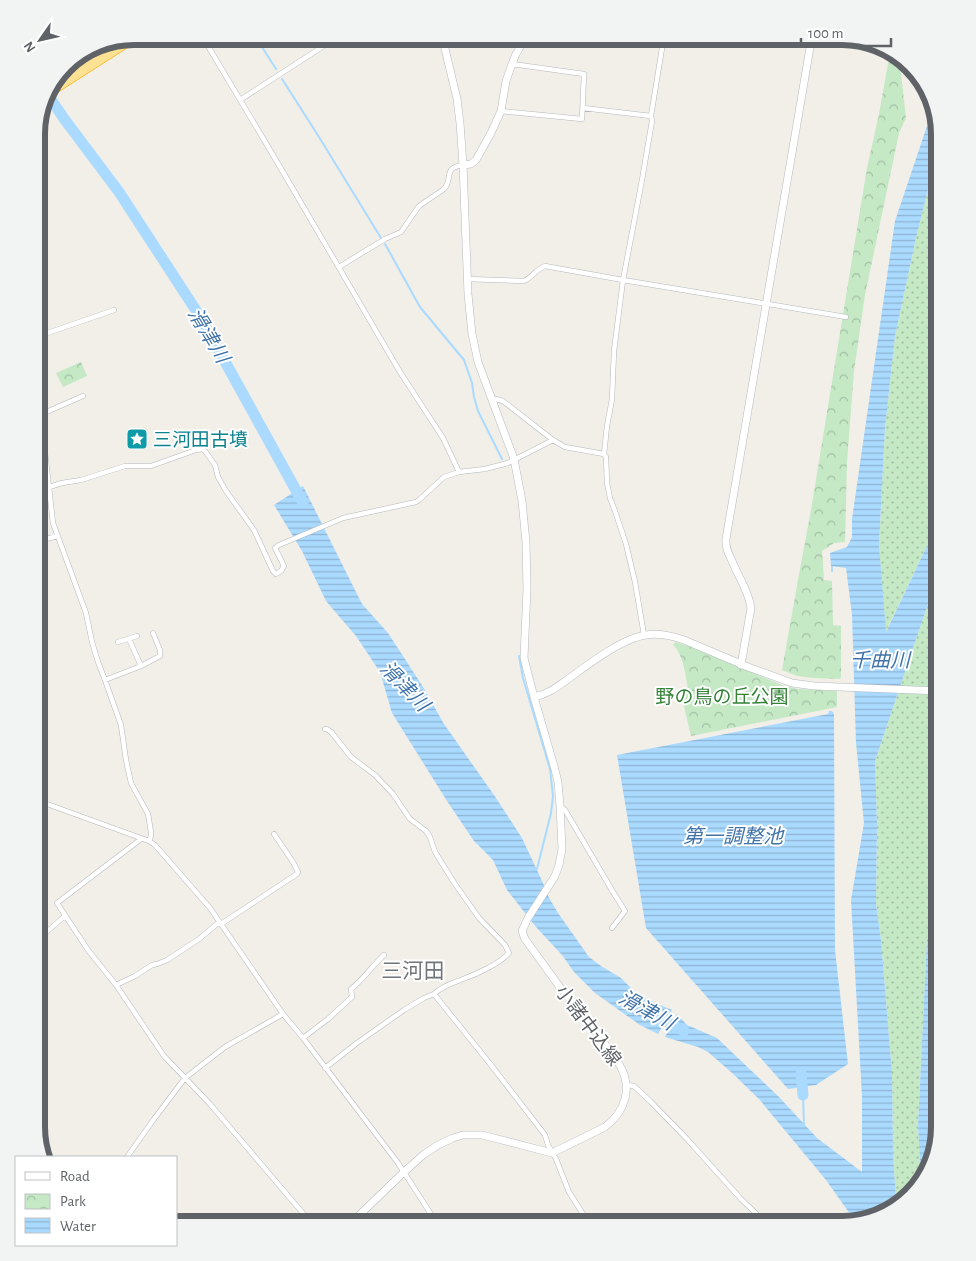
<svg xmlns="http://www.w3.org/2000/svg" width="976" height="1261" viewBox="0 0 976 1261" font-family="'Alegreya Sans','Noto Sans JP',sans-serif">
<defs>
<pattern id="grass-dots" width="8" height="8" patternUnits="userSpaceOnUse" patternTransform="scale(1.25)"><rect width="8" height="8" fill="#c5e8c5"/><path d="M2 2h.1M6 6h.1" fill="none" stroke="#a3c0a4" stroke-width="1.8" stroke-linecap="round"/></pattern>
<pattern id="park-crowns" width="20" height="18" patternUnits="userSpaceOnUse" patternTransform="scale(1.25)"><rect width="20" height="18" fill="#c5e8c5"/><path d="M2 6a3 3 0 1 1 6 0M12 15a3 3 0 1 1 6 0" fill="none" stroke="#a3c0a4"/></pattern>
<pattern id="water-rules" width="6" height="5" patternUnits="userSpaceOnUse" patternTransform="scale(1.25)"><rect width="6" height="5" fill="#aadaff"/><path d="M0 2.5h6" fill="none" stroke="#8eb4d2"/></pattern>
</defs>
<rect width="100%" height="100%" fill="#f1efe8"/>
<path fill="url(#grass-dots)" d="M940,140v236l-7,78 2,75 -50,104 -6,-88 6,-117 10,-92 21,-98z
M940,568v211l-12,25v40l11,52 -12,43 -9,186 3,57 -18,19 -7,-2 -3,-44 -1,-82 -11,-133 -5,-36 1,-79 -2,-64z
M930,1017l10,4v107l-7,25 -1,-20 3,-49z"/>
<path fill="url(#park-crowns)" d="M888,48l3,1 8,8 7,61 -7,15 -34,162 -11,76 -7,91 -2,80 -11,1 -12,8 2,29 8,1 1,44 8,1v51l-1,2 -27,-1 -16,-2 -15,-6 18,-101 11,-59 56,-342 12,-54 10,-56z
M81,362l6,14 -24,11 -7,-14z
M675,642l16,5 91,38 16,4 39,2v16l-146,29 -10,-42 7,-2c-1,-12 -5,-39 -15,-47z"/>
<path fill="url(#water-rules)" d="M931,104l9,30v6l-24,98 -21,98 -10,92 -6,117 7,87 49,-103 -2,-75 7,-78v192l-65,193 2,64 -1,79 5,36 11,133 1,82 3,44 7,2 -7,7 -41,13 -29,-41 -67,-81 -28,-27 -23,-20 -10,-5 -33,-10 12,-23 10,11 30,13 62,59 38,41 45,34v-76l-11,-196 13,-77 -8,-80 -4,-128 -6,-47 -15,-2 -1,-13 17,-6 5,-10v-18l43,-298 32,-95z
M303,486l59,118 26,29 35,54 21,37 50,71 28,43 21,45 6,15 9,15 31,44 12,9 20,12 16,16 16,8 19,8 -14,24 -18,-9 -45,-32 -21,-21 -12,-17 -26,-28 -29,-37 -14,-30 -19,-19 -27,-40 -55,-88 -12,-41 -24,-36 -30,-35 -24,-50 -28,-46z
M829,711h3l2,3 1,236 13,114 -32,21 -28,4 -142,-161 -29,-173 211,-41z
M940,779v242l-10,-4 5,67 -3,49 1,20 -6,23 -6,6 -3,-57 9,-186 12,-43 -11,-52v-40z"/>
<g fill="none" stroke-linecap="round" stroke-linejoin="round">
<path stroke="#aadaff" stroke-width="2" d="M255,36l21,33
M282,79l37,58 62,101
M385,244l35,63 44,53 8,23 2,14 4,14 24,48
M832,571v-4
M519,656l4,22 27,91 3,27 -2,17 -14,56
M803,1095l1,31"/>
<path stroke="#aadaff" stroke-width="11" d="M46,92l19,28 54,72 82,126 102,185
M652,1014l32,17
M801,1073l2,22"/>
<g stroke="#b5b8bc" stroke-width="5.5">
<path id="street" d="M202,36l71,119 127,217 43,66 16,34
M240,100l99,-64
M583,108l68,8
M501,111l81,8 2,-45 -72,-10
M339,267l46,-28 16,-7 18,-26 25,-17c10,-11 -2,-21 19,-24
M467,279l57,2c9,-4 12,-12 21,-15l78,14 223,37
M36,337l78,-27
M36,365l2,23 6,25 1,39 8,71 33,90 6,29 6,20 7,18 16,45 5,35 5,23 17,31 3,18v4l-2,5
M492,400l4,-1 7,2 50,39
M44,413l39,-17
M36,491l26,-8 19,-3 44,-14h26l45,-16 6,-1 3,2 10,14 3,12 8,14 28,39 19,41 3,3 5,-3 3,-5 -9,-18 4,-3 64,-27 73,-16 3,-2 25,-23 15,-5 26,-3 23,-6 45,-23 12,7 39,7
M37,541l21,-5
M644,635l-9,-53 -9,-38 -11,-33 -5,-13 -3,-15 -1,-26 -2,-3 3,-28 5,-27 2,-48 9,-71 19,-100 10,-59 -1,-5 13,-80
M129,639l12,27
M118,642l19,-6
M105,680l36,-14 19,-10v-6l-7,-17
M325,729h2l5,4 19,24 24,18 18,19 17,25 16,12 4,6 5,15 20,32 24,34 26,27 4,8c-10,11 -32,21 -46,26 -10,4 -21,7 -29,15l57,71 54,70 3,10 8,14 13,33 21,33
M36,800l113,41 6,4 55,63 73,106 20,24 95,125 40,62
M560,806l5,4 48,82 12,19 -13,17
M141,839l-84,64 31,47 28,35 48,71 46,48 103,121
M36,941l29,-25
M116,985l19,-9 17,-11 5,-1 10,-4 32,-21 18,-15h4l76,-50 1,-2 -5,-10 -19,-28
M303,1038l25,-19 24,-22 -1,-8c13,-10 21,-23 33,-34
M325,1068l32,-25 47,-33 20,-12 10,-4
M627,1085l7,1 17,16 36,37 54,60 27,26
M127,1157l27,-38 31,-41 40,-31 58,-33"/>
</g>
<g stroke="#b6babf" stroke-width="8">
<path id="secondary" d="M442,36l15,63 3,24 3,42
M741,665l10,-57c-2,-14 -9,-26 -15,-38 -4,-11 -11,-19 -10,-31l86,-503
M534,697c17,-4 24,-11 37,-20 19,-14 52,-39 75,-42 12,-2 26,1 38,5l64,27 44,16 22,3 126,5
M349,1225l55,-53 19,-17 15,-10 15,-7 10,-3h19l70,18 53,-26c21,-16 28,-40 14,-63l-29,-41 -28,-33 -37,-51 -3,-8 6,-13 27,-42 4,-11 3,-16 -2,-43 -2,-24 -4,-16 -20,-69 -10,-39 3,-69 -1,-47 -4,-41 -8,-42 -36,-97 -6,-28 -4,-40 -5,-129 8,-1 5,-4 15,-27 10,-22 5,-30 6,-17 4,-10 11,-18"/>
</g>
<g stroke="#f9ab00" stroke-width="10">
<path id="highway" d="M56,78l48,-30
M45,95l92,-59"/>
</g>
<use href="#street" stroke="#fff" stroke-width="4.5"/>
<use href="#secondary" stroke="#fff" stroke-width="7"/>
<use href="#highway" stroke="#fde293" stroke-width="9"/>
</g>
<defs>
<g id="sight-square" transform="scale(1.125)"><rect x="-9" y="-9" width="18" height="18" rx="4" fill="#0f9aa8" stroke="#fff"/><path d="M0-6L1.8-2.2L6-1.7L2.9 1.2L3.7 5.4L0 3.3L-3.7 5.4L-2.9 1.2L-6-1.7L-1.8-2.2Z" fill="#fff"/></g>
</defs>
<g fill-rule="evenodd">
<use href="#sight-square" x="137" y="439"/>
</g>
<g text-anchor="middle" stroke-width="4" stroke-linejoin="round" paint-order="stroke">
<g font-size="19" fill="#0d838f" stroke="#fff" text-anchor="start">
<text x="153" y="446">三河田古墳</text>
</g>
<g font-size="19" fill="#348238" stroke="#fff">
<text x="722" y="703">野の鳥の丘公園</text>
</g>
<g font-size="19" fill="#5f6368" stroke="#fff">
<text transform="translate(589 1025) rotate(53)" y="7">小諸中込線</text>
</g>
<g font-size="20" font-style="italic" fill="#4174aa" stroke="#fff">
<text transform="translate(209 335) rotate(59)" y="7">滑津川</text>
<text x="880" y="667">千曲川</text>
<text transform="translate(405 686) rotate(46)" y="7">滑津川</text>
<text x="733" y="843">第一調整池</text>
<text transform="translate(647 1010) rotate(29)" y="7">滑津川</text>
</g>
<g font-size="21" fill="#70757a" stroke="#fff">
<text x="413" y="978">三河田</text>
</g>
</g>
<path d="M0 0H976V1261H0ZM134 45H842A89 89 0 0 1 931 134V1127A89 89 0 0 1 842 1216H134A89 89 0 0 1 45 1127V134A89 89 0 0 1 134 45Z" fill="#f2f3f3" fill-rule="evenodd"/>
<path fill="none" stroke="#5f6368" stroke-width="6" d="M134 45H842A89 89 0 0 1 931 134V1127A89 89 0 0 1 842 1216H134A89 89 0 0 1 45 1127V134A89 89 0 0 1 134 45Z"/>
<rect x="15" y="1156" width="162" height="90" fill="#ffffff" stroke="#bfc1c3"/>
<rect x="25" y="1172" width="25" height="8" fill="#ffffff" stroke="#bfc1c3"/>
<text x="60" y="1181" font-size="15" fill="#5f6368">Road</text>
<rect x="25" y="1194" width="25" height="15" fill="url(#park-crowns)" stroke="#bfc1c3"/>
<text x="60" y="1206" font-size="15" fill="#5f6368">Park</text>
<rect x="25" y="1218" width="25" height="15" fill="url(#water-rules)" stroke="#bfc1c3"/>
<text x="60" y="1231" font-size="15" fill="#5f6368">Water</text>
<g transform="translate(40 40) rotate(236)" stroke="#ffffff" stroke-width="4" paint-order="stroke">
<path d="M0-4L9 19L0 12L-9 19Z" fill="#5f6368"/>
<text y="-8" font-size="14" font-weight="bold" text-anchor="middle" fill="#5f6368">N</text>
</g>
<path d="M801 38v8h90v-8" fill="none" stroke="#5f6368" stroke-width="2.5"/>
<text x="808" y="38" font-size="15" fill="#5f6368" stroke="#ffffff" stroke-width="4" paint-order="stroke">100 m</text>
</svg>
